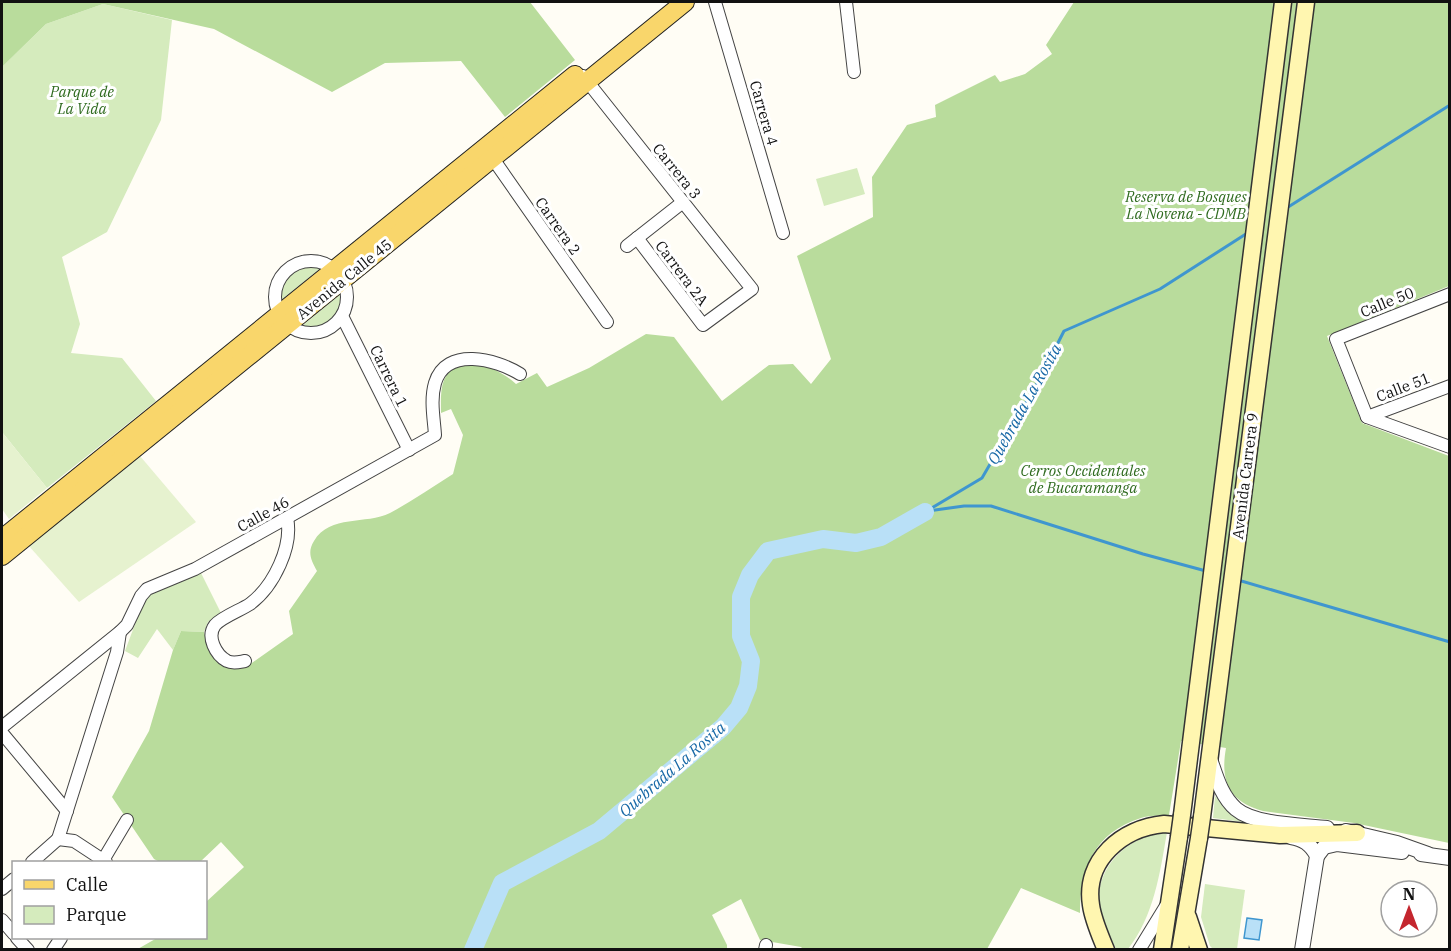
<svg xmlns="http://www.w3.org/2000/svg" width="1451" height="951" viewBox="0 0 1451 951" font-family="'IBM Plex Serif',serif">
  <rect width="100%" height="100%" fill="#fffdf5"/>
  <g fill="#d5ebbd">
    <polygon points="103,4 172,20 161,120 107,232 62,257 80,324 71,353 122,358 156,401 47,488 2,432 2,67 46,24"/>
    <polygon points="857,168 865,194 824,206 816,179"/>
    <path d="M308 264 322 267 280 301C281 281 289 269 308 264Z"/>
    <path d="M343 292C344 314 324 335 302 326Z"/>
    <polygon points="200,571 221,613 208,622 204,632 181,631 173,650 157,629 138,658 125,651 144,600 148,595"/>
    <polygon points="1215,796 1229,809 1290,828 1213,818"/>
    <path d="M1167 832C1160 873 1154 916 1128 949H1116C1110 936 1101 921 1099 906 1095 866 1129 835 1167 832Z"/>
    <polygon points="1205,884 1245,890 1237,949 1213,949 1210,946 1201,917"/>
  </g>
  <g fill="#b9dc9c">
    <polygon points="2,2 530,2 575,60 505,117 461,61 385,63 332,92 214,29 103,4 46,24 2,67"/>
    <path d="M1074 2H1449V286L1327 336 1362 423 1449 456V843L1354 823 1263 811C1229 802 1220 781 1226 748L1181 741 1169 815C1160 816 1149 815 1141 818 1094 833 1080 868 1080 913L1021 888 987 949H803L801 947 760 940 741 899 712 915 727 945V949L136 950 157 938H206V902L244 867 221 842 200 862H160L154 859 112 797 149 731 173 650 181 631 204 632 211 655 218 662 233 668 249 665 293 634 289 611 317 571C311 560 307 552 314 541 330 514 366 525 390 513 411 502 432 487 453 474L463 435 451 409 441 413C441 403 440 390 444 380 458 350 499 368 516 384L537 373 547 387 589 368 646 334 674 337 722 401 769 365 793 364 811 384 831 359 797 256 873 217 872 177 907 125 936 117 935 105 995 75 1000 82 1025 74 1052 54 1046 45Z"/>
  </g>
  <g fill="#e6f2cf">
    <polygon points="2,432 47,488 9,519 2,509"/>
    <polygon points="140,456 196,522 79,602 28,545"/>
  </g>
  <polygon fill="#b9e0f7" stroke="#3f96cf" stroke-width="1.5" points="1247,918 1262,920 1259,940 1244,938"/>
  <g fill="none" stroke-linecap="round" stroke-linejoin="round">
    <g stroke="#3f96cf" stroke-width="3">
      <polyline points="1285,209 1450,105"/>
      <polyline points="928,511 964,506 991,506 1143,554 1206,571"/>
      <polyline points="925,512 982,478 1039,380 1064,331 1160,289 1249,232"/>
      <polyline points="1238,580 1450,642"/>
    </g>
    <polyline stroke="#b9e0f7" stroke-width="18" points="473,950 502,883 599,831 723,727 739,708 748,686 751,661 741,636 741,597 750,575 768,551 823,539 856,543 881,537 925,512"/>
    <defs>
      <g id="minor">
        <polyline points="715,2 783,233"/>
        <polyline points="846,2 854,72"/>
        <polyline points="583,76 752,289 703,325 637,238"/>
        <polyline points="489,153 607,322"/>
        <polyline points="627,246 683,202"/>
        <circle cx="311" cy="297" r="36"/>
        <polyline points="1450,294 1336,339 1367,417 1450,447"/>
        <polyline points="342,316 409,450"/>
        <polyline points="1367,417 1450,386"/>
        <path d="M245 661C239 662 233 664 227 661 216 655 206 637 215 625 222 617 241 610 250 604 274 586 293 546 287 518"/>
        <path d="M2 727 120 632 127 625 141 596 147 589 195 569 435 435C434 419 430 400 435 383 446 346 496 359 520 374"/>
        <polyline points="2,733 67,811"/>
        <polyline points="58,839 117,652 120,632"/>
        <polyline points="58,839 74,841 106,862"/>
        <polyline points="32,862 58,839"/>
        <polyline points="102,862 127,820"/>
        <polyline points="2,889 14,879"/>
        <polyline points="2,920 14,934"/>
        <polyline points="17,938 28,950"/>
        <polyline points="53,950 61,938"/>
        <polyline points="765,950 766,945"/>
        <polyline points="1139,950 1166,906"/>
      </g>
      <g id="tertiary">
        <path d="M1210 759C1216 776 1221 796 1236 809 1255 825 1302 825 1327 828"/>
        <polyline points="1346,831 1397,843 1428,854"/>
        <path d="M1291 837C1303 839 1311 844 1317 856L1302 950"/>
        <polyline points="1421,854 1450,858"/>
        <polyline points="1317,856 1324,847 1337,844 1402,852"/>
      </g>
      <g id="secondary">
        <polyline points="1182,815 1283,2"/>
        <polyline points="1202,817 1306,2"/>
        <polyline points="1188,917 1199,950"/>
        <path d="M1106 950C1100 935 1093 920 1091 905 1084 860 1122 828 1164 824L1280 835 1357 833"/>
        <polyline points="1162,950 1179,837"/>
        <polyline points="1180,950 1199,838"/>
      </g>
      <g id="primary">
        <polyline points="2,539 575,75"/>
        <polyline points="2,556 685,2"/>
      </g>
    </defs>
    <use href="#minor" stroke="#444" stroke-width="14"/>
    <use href="#tertiary" stroke="#444" stroke-width="16"/>
    <use href="#secondary" stroke="#333" stroke-width="19"/>
    <use href="#primary" stroke="#222" stroke-width="20"/>
    <use href="#minor" stroke="#fff" stroke-width="12"/>
    <use href="#tertiary" stroke="#fff" stroke-width="14"/>
    <use href="#secondary" stroke="#fff6b0" stroke-width="16"/>
    <use href="#primary" stroke="#f9d66b" stroke-width="18"/>
    <defs>
      <g id="secondary-bridge">
        <polyline points="1179,837 1182,815"/>
        <polyline points="1199,838 1202,817"/>
      </g>
    </defs>
    <use href="#secondary-bridge" stroke="#333" stroke-width="19" stroke-linecap="butt"/>
    <use href="#secondary-bridge" stroke="#fff6b0" stroke-width="16"/>
  </g>
  <g text-anchor="middle" dominant-baseline="central" stroke-width="6" stroke-linejoin="round" paint-order="stroke">
    <g font-size="15" font-style="italic" fill="#2f6b1f" stroke="#fff">
      <text x="82" y="91">Parque de<tspan x="82" dy="17">La Vida</tspan></text>
      <text x="1186" y="196">Reserva de Bosques<tspan x="1186" dy="17">La Novena - CDMB</tspan></text>
      <text x="1083" y="470">Cerros Occidentales<tspan x="1083" dy="17">de Bucaramanga</tspan></text>
    </g>
    <g font-size="15" fill="#111" stroke="#fff">
      <text transform="translate(764 113) rotate(74)">Carrera 4</text>
      <text transform="translate(677 171) rotate(51)">Carrera 3</text>
      <text transform="translate(558 226) rotate(55)">Carrera 2</text>
      <text transform="translate(682 273) rotate(53)">Carrera 2A</text>
      <text transform="translate(344 279) rotate(-39)">Avenida Calle 45</text>
      <text transform="translate(1387 302) rotate(-22)">Calle 50</text>
      <text transform="translate(389 376) rotate(64)">Carrera 1</text>
      <text transform="translate(1403 387) rotate(-21)">Calle 51</text>
      <text transform="translate(1245 476) rotate(-83)">Avenida Carrera 9</text>
      <text transform="translate(263 514) rotate(-29)">Calle 46</text>
    </g>
    <g font-size="16" font-style="italic" fill="#1768a6" stroke="#fff">
      <text transform="translate(1024 404) rotate(-61)">Quebrada La Rosita</text>
      <text transform="translate(672 769) rotate(-41)">Quebrada La Rosita</text>
    </g>
  </g>
  <rect width="1451" height="951" fill="none" stroke="#111111" stroke-width="6"/>
  <rect x="12" y="861" width="195" height="78" fill="#ffffff" stroke="#a0a0a0" stroke-width="1.5"/>
  <rect x="24" y="880" width="30" height="9" fill="#f9d66b" stroke="#a0a0a0" stroke-width="1.5"/>
  <text x="66" y="891" font-size="18" fill="#111111">Calle</text>
  <rect x="24" y="906" width="30" height="18" fill="#d5ebbd" stroke="#a0a0a0" stroke-width="1.5"/>
  <text x="66" y="921" font-size="18" fill="#111111">Parque</text>
  <g transform="translate(1409 909)"><circle r="28" fill="#ffffff" stroke="#a0a0a0" stroke-width="1.5"/>
  <path d="M0-4.5L10 22L0 15L-10 22Z" fill="#c4262e"/>
  <text y="-9" font-size="16" font-weight="bold" text-anchor="middle" fill="#111111">N</text>
  </g>
</svg>
